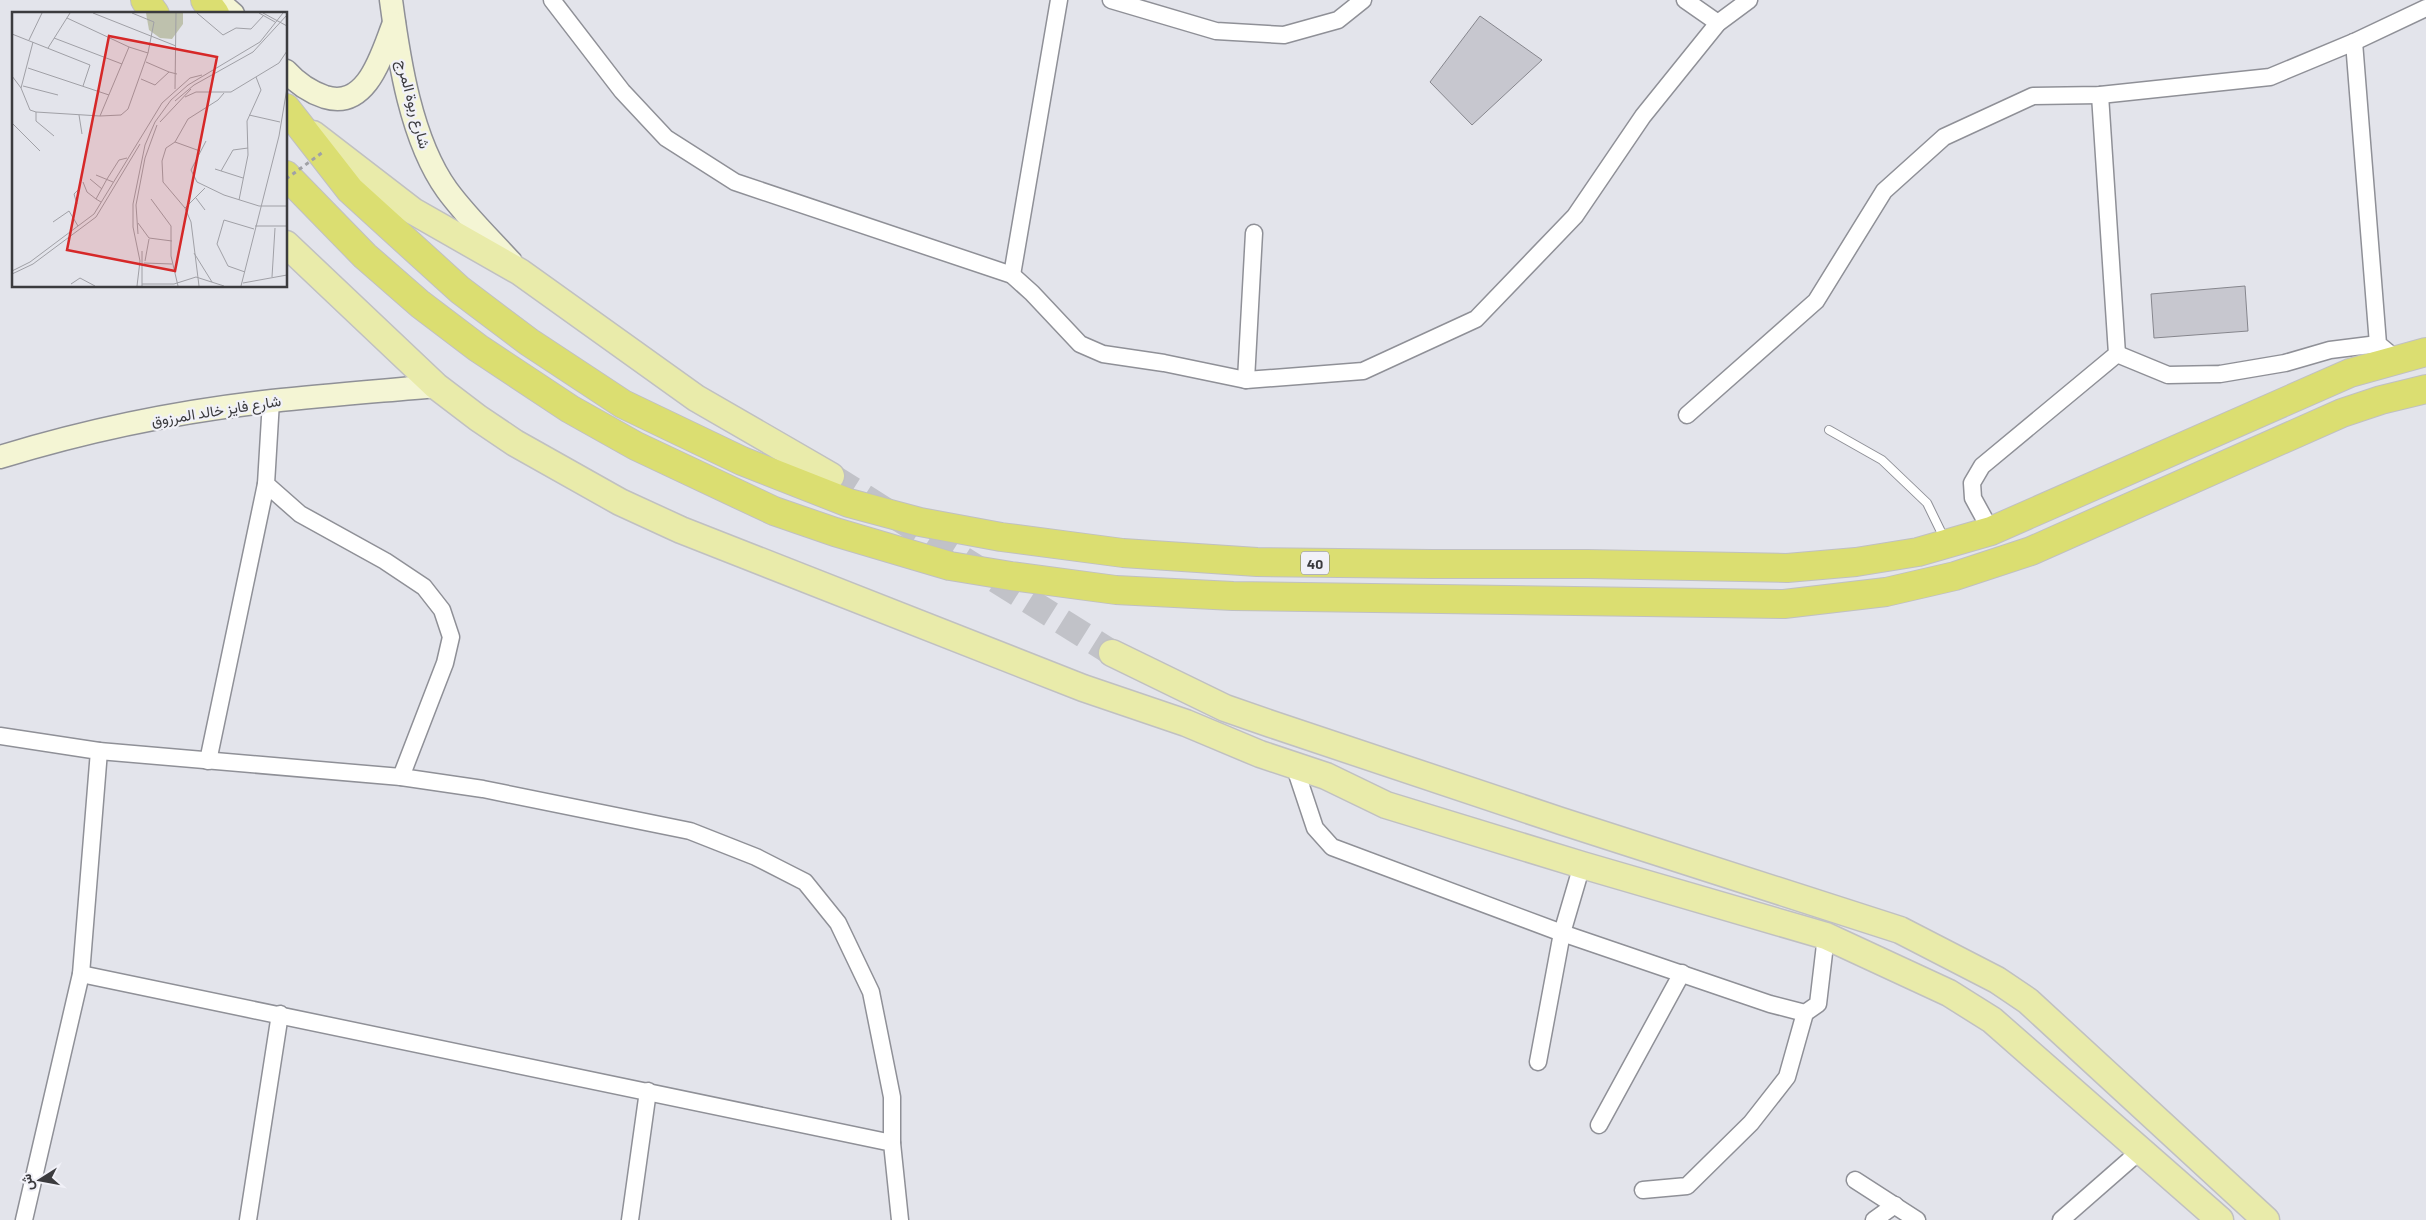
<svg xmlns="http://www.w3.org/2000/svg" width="2426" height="1220" viewBox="0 0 2426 1220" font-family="Barlow,Vazirmatn,sans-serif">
  <rect width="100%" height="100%" fill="#e3e4eb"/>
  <g fill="#c7c7cf" stroke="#86868d">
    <polygon points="1480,16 1542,60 1472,125 1430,82"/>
    <polygon points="2245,286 2248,331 2154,338 2151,294"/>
  </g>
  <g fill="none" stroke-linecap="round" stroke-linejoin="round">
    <polyline stroke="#c1c2c8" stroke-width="26" stroke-dasharray="26 13" stroke-linecap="butt" points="831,476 1112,653"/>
    <defs>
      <polyline id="lane" points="1829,430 1882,460 1927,503 1945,540"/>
      <g id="street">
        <polyline points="552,0 622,91 666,138 735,182 1012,275 1032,293 1080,344 1103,354 1164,363 1246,380 1363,371 1476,319 1575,216 1643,116 1718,23 1749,0"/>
        <polyline points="1111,0 1216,31 1284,35 1338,20 1363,0"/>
        <polyline points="1685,0 1718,23"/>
        <polyline points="2354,42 2378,344 2396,359"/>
        <polyline points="1012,275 1059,0"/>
        <polyline points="2117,354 2168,375 2220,374 2285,363 2330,350 2378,344"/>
        <polyline points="1246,380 1254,233"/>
        <polyline points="271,401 266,484 300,514 385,561 424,587 442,610 451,637 445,663 401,777"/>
        <polyline points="1687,415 1816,301 1884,191 1944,137 2033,96 2100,95 2270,77 2354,42 2426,8"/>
        <polyline points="1991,531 1973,498 1972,483 1982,466 2117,354 2100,95"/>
        <polyline points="0,736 99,751 81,974 24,1220"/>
        <polyline points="99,751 401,777 483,789 690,831 756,857 805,882 838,923 871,992 892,1097 892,1143"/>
        <polyline points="208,761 266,484"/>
        <polyline points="1294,765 1315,828 1332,847 1562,933 1770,1004 1805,1013 1818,1004 1826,936"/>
        <polyline points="81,974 892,1143 900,1220"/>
        <polyline points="1538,1062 1562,933 1582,865"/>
        <polyline points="1599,1125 1682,973"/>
        <polyline points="1855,1180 1917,1220"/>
        <polyline points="1643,1190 1687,1186 1751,1123 1787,1077 1805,1013"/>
        <polyline points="248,1220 280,1014"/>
        <polyline points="630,1220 648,1091"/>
        <polyline points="1874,1220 1895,1205"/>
        <polyline points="2061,1220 2141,1150"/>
      </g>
      <g id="secondary">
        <polyline points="217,0 233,14"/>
        <path d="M391 0C399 60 411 140 447 190 466 216 490 239 511 262"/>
        <path d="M286 71C296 82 310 92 325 97 368 110 382 53 394 23"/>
        <path d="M0 457C88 430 180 411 272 401 327 395 381 391 436 386"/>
      </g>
      <g id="primary">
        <polyline points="313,134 413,211 520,272 696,398 831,476"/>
        <polyline points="286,244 436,386 478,418 515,443 620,502 681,530 1083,688 1186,723 1260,754 1326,776 1386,805 1582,865 1826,936 1949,993 1992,1020 2220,1220"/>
        <polyline points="1112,653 1225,708 1271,724 1561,821 1900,930 1997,980 2028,1001 2266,1220"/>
      </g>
      <g id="highway">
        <polyline points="145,0 155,14"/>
        <polyline points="205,0 215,14"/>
        <polyline points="286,108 350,190 460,290 529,342 623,404 742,461 849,503 920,522 1001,537 1123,553 1257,562 1432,564 1588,564 1787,568 1856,562 1918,552 1991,531 2350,373 2426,352"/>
        <polyline points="286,175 365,256 420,304 478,348 570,409 636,446 774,511 835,532 950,566 1011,576 1116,590 1233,596 1784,604 1886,592 1955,576 2031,551 2342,413 2381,400 2426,389"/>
      </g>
    </defs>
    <use href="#lane" stroke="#8f9097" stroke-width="10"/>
    <use href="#street" stroke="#8f9097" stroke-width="19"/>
    <use href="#secondary" stroke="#8f9097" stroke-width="25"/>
    <use href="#primary" stroke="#c0c0c1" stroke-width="29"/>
    <use href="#highway" stroke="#c0c0c1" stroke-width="30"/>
    <use href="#lane" stroke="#fff" stroke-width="8"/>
    <use href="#street" stroke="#fff" stroke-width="16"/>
    <use href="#secondary" stroke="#f4f5d4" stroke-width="22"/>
    <use href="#primary" stroke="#e9ebaa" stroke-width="26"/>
    <use href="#highway" stroke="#dbde71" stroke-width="28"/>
    <polyline stroke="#a0a1a6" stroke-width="3" stroke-dasharray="4 4" stroke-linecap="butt" points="286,179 323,152"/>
  </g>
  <g text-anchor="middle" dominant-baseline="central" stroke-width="4.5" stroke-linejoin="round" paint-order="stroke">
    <rect fill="#f1f1f8" stroke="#727276" stroke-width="1" x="1301" y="551.5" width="28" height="23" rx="4"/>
    <g font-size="14" font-weight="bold" fill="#3b3b3e">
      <text x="1315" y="563">40</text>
    </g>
    <g font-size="15" fill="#3b3b3e" stroke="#f1f1f8">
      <text transform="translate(414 104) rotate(75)">شارع ربوة المرج</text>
      <text transform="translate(216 410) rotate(-9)">شارع فايز خالد المرزوق</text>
    </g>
  </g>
  <g transform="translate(12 12)">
    <rect width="275" height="275" fill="#e3e4eb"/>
    <path d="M134 1H171V12L160 27 148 26 137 18Z" fill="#bec1ad"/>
    <path fill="none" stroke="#a0a0a6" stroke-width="1" d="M81 1 164 34M185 1 211 23 224 16 239 17 252 3M247 1 263 10M251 1 275 14M55 6 117 35 136 41 142 10 120 1M0 22 78 53 71 74M42 26 110 52M17 28 30 1M36 36 58 1M134 50 157 60M16 56 97 83M0 64 9 76 18 98 24 100M129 67 143 73 157 60 165 62M11 74 46 83M9 76 21 30M163 77 164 1M173 85 184 80H219L267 51 275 39M163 89 182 73 241 40 275 3M67 103 70 122M237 103 268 110M88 104 109 103 116 97 136 41M148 110 179 77M0 111 28 139M42 124 24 109V100L88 104 117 35M194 129 179 158 185 170 212 183 247 194H275M163 130 188 139M203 157 231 166M209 159 221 138 236 136M84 163 101 170M78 167 90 177M71 170 75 180 84 187M184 186 193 198M139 187 159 214V244L166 274M227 188 236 143 235 109 249 78 244 65M89 190 84 187 95 167 107 148 115 146M65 192 62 182 66 178M173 196 193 176M41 210 57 199 66 214M126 211 137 226 160 229M243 214H275M126 222 124 193 133 146 145 113M130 239V274M182 241 200 270M133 249 137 227M132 251 160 252M0 259 18 250 82 202 150 91 178 66 190 63M233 260 216 254 205 232 212 208 242 217M0 262 21 252 84 205 128 132M260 265 263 216M231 271 275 263M59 272 68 266 83 274M130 272H162L184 265 212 274M125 274 128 249 121 215V192L133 133 143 110 159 88 176 73 248 30 271 1M187 274 179 210 173 196 151 170 150 149 154 136 163 130 176 107 206 88 212 81M229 274 267 124 275 76"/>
    <path fill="#d62828" fill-opacity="0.15" stroke="#d62828" stroke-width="2.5" d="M97 24 205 45 163 259 55 238Z"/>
    <rect width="275" height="275" fill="none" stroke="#3b3b3e" stroke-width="2.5"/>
  </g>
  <g transform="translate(40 1180) rotate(259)" stroke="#f1f1f8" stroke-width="4" paint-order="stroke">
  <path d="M0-4L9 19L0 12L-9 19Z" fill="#3b3b3e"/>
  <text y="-8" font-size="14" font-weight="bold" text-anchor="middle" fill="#3b3b3e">ش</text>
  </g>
</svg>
